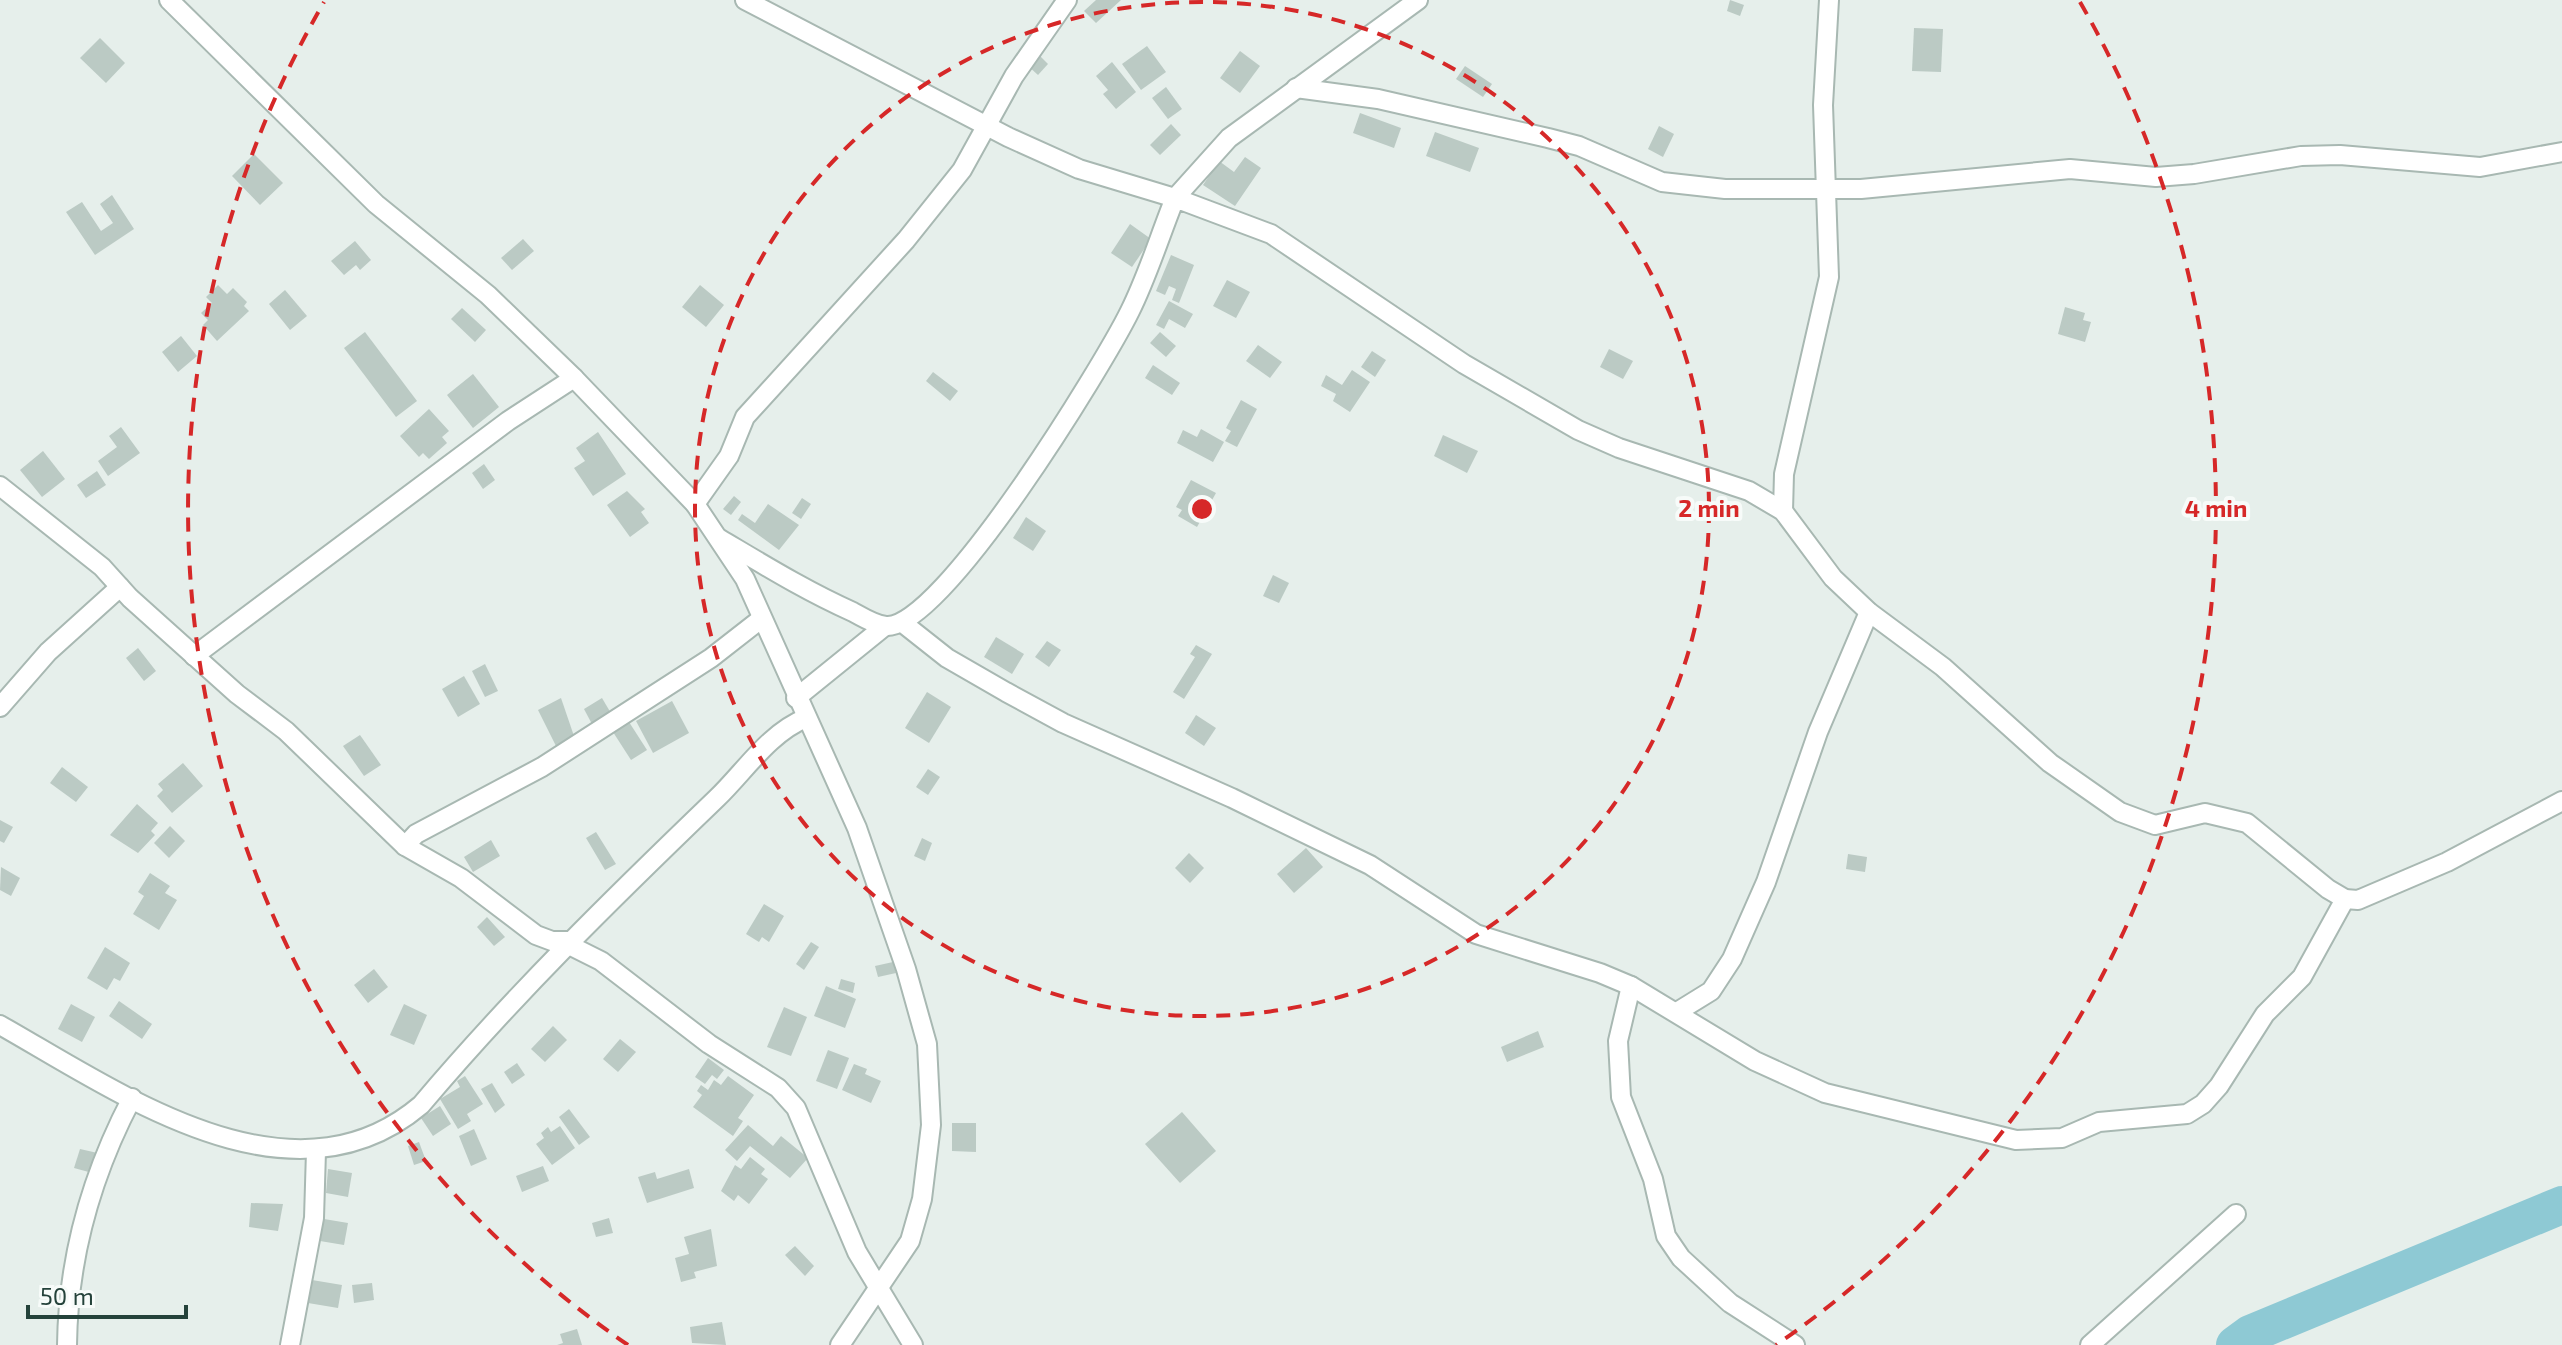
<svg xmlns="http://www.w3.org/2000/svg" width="2562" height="1345" viewBox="0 0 2562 1345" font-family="'Exo 2',sans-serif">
  <rect width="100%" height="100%" fill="#e6efeb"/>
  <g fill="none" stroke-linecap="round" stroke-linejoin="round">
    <polyline stroke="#8ec9d4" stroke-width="38" points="2235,1345 2250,1334 2562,1205"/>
  </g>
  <g fill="#bbcac4">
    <polygon points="1096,0 1121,0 1096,23 1084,11"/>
    <polygon points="1730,0 1744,5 1740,16 1727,11"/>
    <polygon points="1914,28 1943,29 1941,72 1912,71"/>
    <polygon points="100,38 125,63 106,83 80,58"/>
    <polygon points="1147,46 1166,72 1141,90 1122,64"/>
    <polygon points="1240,51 1260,66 1240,93 1220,78"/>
    <polygon points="1038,54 1048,64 1038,75 1027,65"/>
    <polygon points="1112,62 1136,92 1116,109 1103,94 1108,90 1096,76"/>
    <polygon points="1465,66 1492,84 1483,97 1456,79"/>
    <polygon points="1166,87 1182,109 1168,119 1152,98"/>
    <polygon points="1360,113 1401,128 1394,148 1353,133"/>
    <polygon points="1171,124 1181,135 1160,155 1150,145"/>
    <polygon points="1659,126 1674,134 1663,157 1648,149"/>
    <polygon points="1435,132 1479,148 1470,172 1426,156"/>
    <polygon points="254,154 283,183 260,205 232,176"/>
    <polygon points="1245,157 1261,168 1235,206 1203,185 1219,161 1234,172"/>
    <polygon points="112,195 134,229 95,255 66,212 82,202 101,231 113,223 100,204"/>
    <polygon points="1130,224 1151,239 1132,267 1111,253"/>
    <polygon points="523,239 534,251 512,270 501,258"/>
    <polygon points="355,241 371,260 360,270 356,265 344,275 331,261"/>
    <polygon points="1171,255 1194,265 1179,303 1172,300 1176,289 1169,286 1165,295 1156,291"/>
    <polygon points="1227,280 1250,292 1236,318 1213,306"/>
    <polygon points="218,285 227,294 233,288 247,302 244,306 249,311 217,341 203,325 208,320 201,313 212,303 206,297"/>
    <polygon points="700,285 724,305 706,327 682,307"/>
    <polygon points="285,290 307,316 290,330 269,304"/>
    <polygon points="1169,301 1193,314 1185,328 1169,319 1164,329 1156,325"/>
    <polygon points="2065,307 2085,313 2083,320 2091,322 2085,342 2058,334"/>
    <polygon points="462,308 486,330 475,342 451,319"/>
    <polygon points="365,332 417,401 396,417 344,348"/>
    <polygon points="1160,332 1176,346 1166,357 1150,343"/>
    <polygon points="181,336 197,356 178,372 162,352"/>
    <polygon points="1258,345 1282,362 1270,378 1246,361"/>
    <polygon points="1609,349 1633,361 1623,379 1600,367"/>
    <polygon points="1372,351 1386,360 1375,377 1361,367"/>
    <polygon points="1153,365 1180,383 1172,395 1145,378"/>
    <polygon points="1352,370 1370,382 1350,412 1333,401 1336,394 1321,386 1326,375 1342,385"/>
    <polygon points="933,372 958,391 950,401 926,381"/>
    <polygon points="473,374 499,407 473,428 447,395"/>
    <polygon points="1241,400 1257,409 1237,447 1225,441 1231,431 1226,428"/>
    <polygon points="429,409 449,431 442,437 447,443 429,459 423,453 419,457 400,436"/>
    <polygon points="121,427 140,453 108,476 98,461 117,447 109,436"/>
    <polygon points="1201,429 1224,442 1213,462 1177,443 1183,430 1197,437"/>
    <polygon points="598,432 626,474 593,496 574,468 585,461 576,448"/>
    <polygon points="1443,435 1478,451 1467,473 1434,456"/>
    <polygon points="43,451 65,479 42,497 20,470"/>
    <polygon points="484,464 495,480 483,489 472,473"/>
    <polygon points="97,471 106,485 86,498 77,485"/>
    <polygon points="1191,480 1216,493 1197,527 1178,516 1182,510 1176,507"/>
    <polygon points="627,491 645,509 641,512 649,523 630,537 607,505"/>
    <polygon points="734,496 741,502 731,515 723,509"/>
    <polygon points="802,498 811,504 801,519 792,513"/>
    <polygon points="768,504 799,525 779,550 738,520 742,514 755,523"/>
    <polygon points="1026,517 1046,531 1033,551 1013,538"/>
    <polygon points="1273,575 1289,583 1279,603 1263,596"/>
    <polygon points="996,637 1024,654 1012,674 984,657"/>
    <polygon points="1047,641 1061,650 1049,667 1035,657"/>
    <polygon points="1196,645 1212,654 1184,699 1173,692 1195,657 1190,654"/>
    <polygon points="138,648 156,671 144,681 126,658"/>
    <polygon points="485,664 498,691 485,697 472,671"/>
    <polygon points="464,676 480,704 458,717 442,689"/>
    <polygon points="927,692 951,707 929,743 905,728"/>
    <polygon points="561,698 575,739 557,748 538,710"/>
    <polygon points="602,698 612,715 593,726 584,709"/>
    <polygon points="672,701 689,733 653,753 636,721"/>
    <polygon points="1196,715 1216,728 1204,746 1185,733"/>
    <polygon points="629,722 647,750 631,760 613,732"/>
    <polygon points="360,735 381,765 364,776 343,746"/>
    <polygon points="183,763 203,786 172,813 157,796 163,790 158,784"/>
    <polygon points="62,767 88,787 76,802 50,783"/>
    <polygon points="928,769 940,777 928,795 916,787"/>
    <polygon points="137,804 158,823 151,831 155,835 138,853 110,835"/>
    <polygon points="0,820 13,827 4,843 0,841"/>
    <polygon points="170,826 185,841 169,858 154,843"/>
    <polygon points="596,832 616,864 605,870 586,838"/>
    <polygon points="922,838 932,843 925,861 914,856"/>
    <polygon points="491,840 500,856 473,872 464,857"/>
    <polygon points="1306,848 1323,867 1294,893 1277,874"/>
    <polygon points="1189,853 1204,868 1190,883 1175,868"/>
    <polygon points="1848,854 1867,857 1865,872 1846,869"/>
    <polygon points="1,867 20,878 11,896 0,890"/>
    <polygon points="150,873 170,886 165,893 177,900 159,930 133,914 144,896 138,892"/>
    <polygon points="764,904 784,916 769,942 762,937 759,942 746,934"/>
    <polygon points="487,917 505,937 494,946 477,927"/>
    <polygon points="811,942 819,947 804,970 796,964"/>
    <polygon points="105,947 130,963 120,981 114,978 107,990 87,978"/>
    <polygon points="893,962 896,973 878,977 875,966"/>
    <polygon points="374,969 388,987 368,1003 354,985"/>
    <polygon points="841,979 855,983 853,993 838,989"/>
    <polygon points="826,986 856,999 845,1028 814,1016"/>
    <polygon points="119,1001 152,1024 142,1039 109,1016"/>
    <polygon points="71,1004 95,1017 82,1042 58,1029"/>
    <polygon points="404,1004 427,1015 414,1045 390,1035"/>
    <polygon points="784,1007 807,1017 791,1056 767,1047"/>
    <polygon points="553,1026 567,1040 545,1062 531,1049"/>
    <polygon points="1538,1031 1544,1047 1507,1062 1501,1047"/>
    <polygon points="620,1039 636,1052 618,1072 603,1059"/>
    <polygon points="828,1050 849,1058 837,1089 816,1081"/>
    <polygon points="708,1058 724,1070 717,1079 712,1075 705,1084 695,1077"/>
    <polygon points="517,1063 525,1075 512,1084 504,1072"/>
    <polygon points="854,1064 867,1069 865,1074 881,1081 871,1103 842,1090"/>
    <polygon points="465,1076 483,1104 467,1114 471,1121 458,1129 440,1099 460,1087 457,1081"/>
    <polygon points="728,1076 754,1095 738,1118 743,1121 733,1136 693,1107 702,1095 697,1091 701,1085 708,1090 714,1080 721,1085"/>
    <polygon points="492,1083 505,1105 495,1113 481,1089"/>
    <polygon points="440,1106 451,1124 433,1136 421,1118"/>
    <polygon points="569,1109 590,1137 579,1145 559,1117"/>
    <polygon points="1182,1112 1216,1151 1180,1183 1145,1144"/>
    <polygon points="952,1123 976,1123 976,1152 952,1151"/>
    <polygon points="748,1125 773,1146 781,1136 808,1158 790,1178 750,1146 737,1161 725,1150"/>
    <polygon points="560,1126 575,1148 552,1165 536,1144 544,1138 541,1133 548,1127 551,1132"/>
    <polygon points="474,1129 487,1159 471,1166 459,1136"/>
    <polygon points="419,1142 426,1161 414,1165 408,1146"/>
    <polygon points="80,1149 102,1154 96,1174 74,1168"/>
    <polygon points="750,1157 765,1169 761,1174 768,1179 749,1204 738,1195 734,1201 721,1191 735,1165 741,1169"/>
    <polygon points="543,1166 549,1181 522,1192 516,1176"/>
    <polygon points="328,1169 352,1173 348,1197 326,1193"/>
    <polygon points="689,1169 694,1188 647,1203 638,1177 655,1172 657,1179"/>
    <polygon points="251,1203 283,1204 278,1231 249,1227"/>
    <polygon points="609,1218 613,1233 596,1237 592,1223"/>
    <polygon points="324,1219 348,1223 344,1245 320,1241"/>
    <polygon points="711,1229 717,1266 694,1272 696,1278 681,1282 675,1258 689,1254 684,1237"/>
    <polygon points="795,1246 814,1266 805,1276 785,1255"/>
    <polygon points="312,1280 342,1285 338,1308 308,1303"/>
    <polygon points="372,1283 374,1300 354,1303 352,1285"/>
    <polygon points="722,1322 726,1345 692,1343 690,1327"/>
    <polygon points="577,1329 582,1345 557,1345 563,1343 560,1334"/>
  </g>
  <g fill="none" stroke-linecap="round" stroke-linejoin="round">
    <defs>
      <g id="minor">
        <polyline points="169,0 376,204 488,295 574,378 695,504 745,579 857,828 906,969 927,1044 931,1125 922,1199 910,1241 840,1345"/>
        <polyline points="745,0 1008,137 1079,169 1175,198 1229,138 1418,0"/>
        <polyline points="1296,88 1378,99 1548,138 1579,146 1662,182 1725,189 1861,189 2070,169 2156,177 2194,174 2301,156 2340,155 2480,167 2562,152"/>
        <polyline points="0,486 102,567 130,598 237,694 286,731 405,846 461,878 536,935 552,941 569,941"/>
        <polyline points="695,504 729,456 745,417 906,240 962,170 1014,76 1067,0"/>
        <polyline points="1783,511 1784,474 1829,277 1823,105 1829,0"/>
        <path d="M720 539C764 565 806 591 853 612 862 617 875 625 886 626 941 631 1104 364 1130 311 1148 275 1160 235 1175 198L1271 234 1464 364 1578 430 1619 448 1749 491 1783 511 1833 578 1869 612 1943 667 2050 763 2120 812 2155 825 2205 813 2247 823 2328 889 2345 899 2358 900 2447 862 2562 801"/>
        <polyline points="904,624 947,658 1006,692 1063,723 1232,798 1370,865 1476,934 1600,973 1631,986 1755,1061 1825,1093 2016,1140 2062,1138 2099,1122 2187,1114 2203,1104 2219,1086 2265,1014 2302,977 2345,899"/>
        <polyline points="194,656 508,421 574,378"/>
        <polyline points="796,698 885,626"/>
        <polyline points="0,707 48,652 120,587"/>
        <polyline points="405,846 416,834 542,767 711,658 761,619"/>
        <polyline points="567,944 601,961 709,1044 778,1088 796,1108 857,1252 913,1345"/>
        <polyline points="1631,986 1618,1041 1621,1097 1653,1179 1666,1236 1681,1258 1730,1303 1795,1345"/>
        <polyline points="1677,1012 1711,991 1732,959 1766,882 1818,732 1869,612"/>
        <path d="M0 1025C120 1093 291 1215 421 1105 514 995 613 898 717 798 745 771 769 733 806 718"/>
        <path d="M67 1345C68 1257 91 1176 132 1098"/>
        <polyline points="290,1345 314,1218 316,1151"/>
        <polyline points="2090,1345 2236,1214"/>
      </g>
    </defs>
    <use href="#minor" stroke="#a8b8b2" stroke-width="22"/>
    <use href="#minor" stroke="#fff" stroke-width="18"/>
  </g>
  <g fill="none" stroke="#d62828" stroke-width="4" stroke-dasharray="14 10">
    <circle cx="1202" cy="509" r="507"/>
    <path d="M628 1345A1014 1014 0 0 1 324 2M2080 2A1014 1014 0 0 1 1776 1345"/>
  </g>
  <circle cx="1202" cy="509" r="12" fill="#d62828" stroke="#f7fbf9" stroke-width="4"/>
  <g font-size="24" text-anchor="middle" font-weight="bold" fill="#d62828" stroke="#f7fbf9" stroke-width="8" stroke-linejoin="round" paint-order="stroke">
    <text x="1709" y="517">2 min</text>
    <text x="2216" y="517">4 min</text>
  </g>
  <path d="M28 1305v12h158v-12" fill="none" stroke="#24423a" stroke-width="4"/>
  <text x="40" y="1305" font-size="24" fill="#24423a" stroke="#f7fbf9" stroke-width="6" paint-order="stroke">50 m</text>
</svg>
